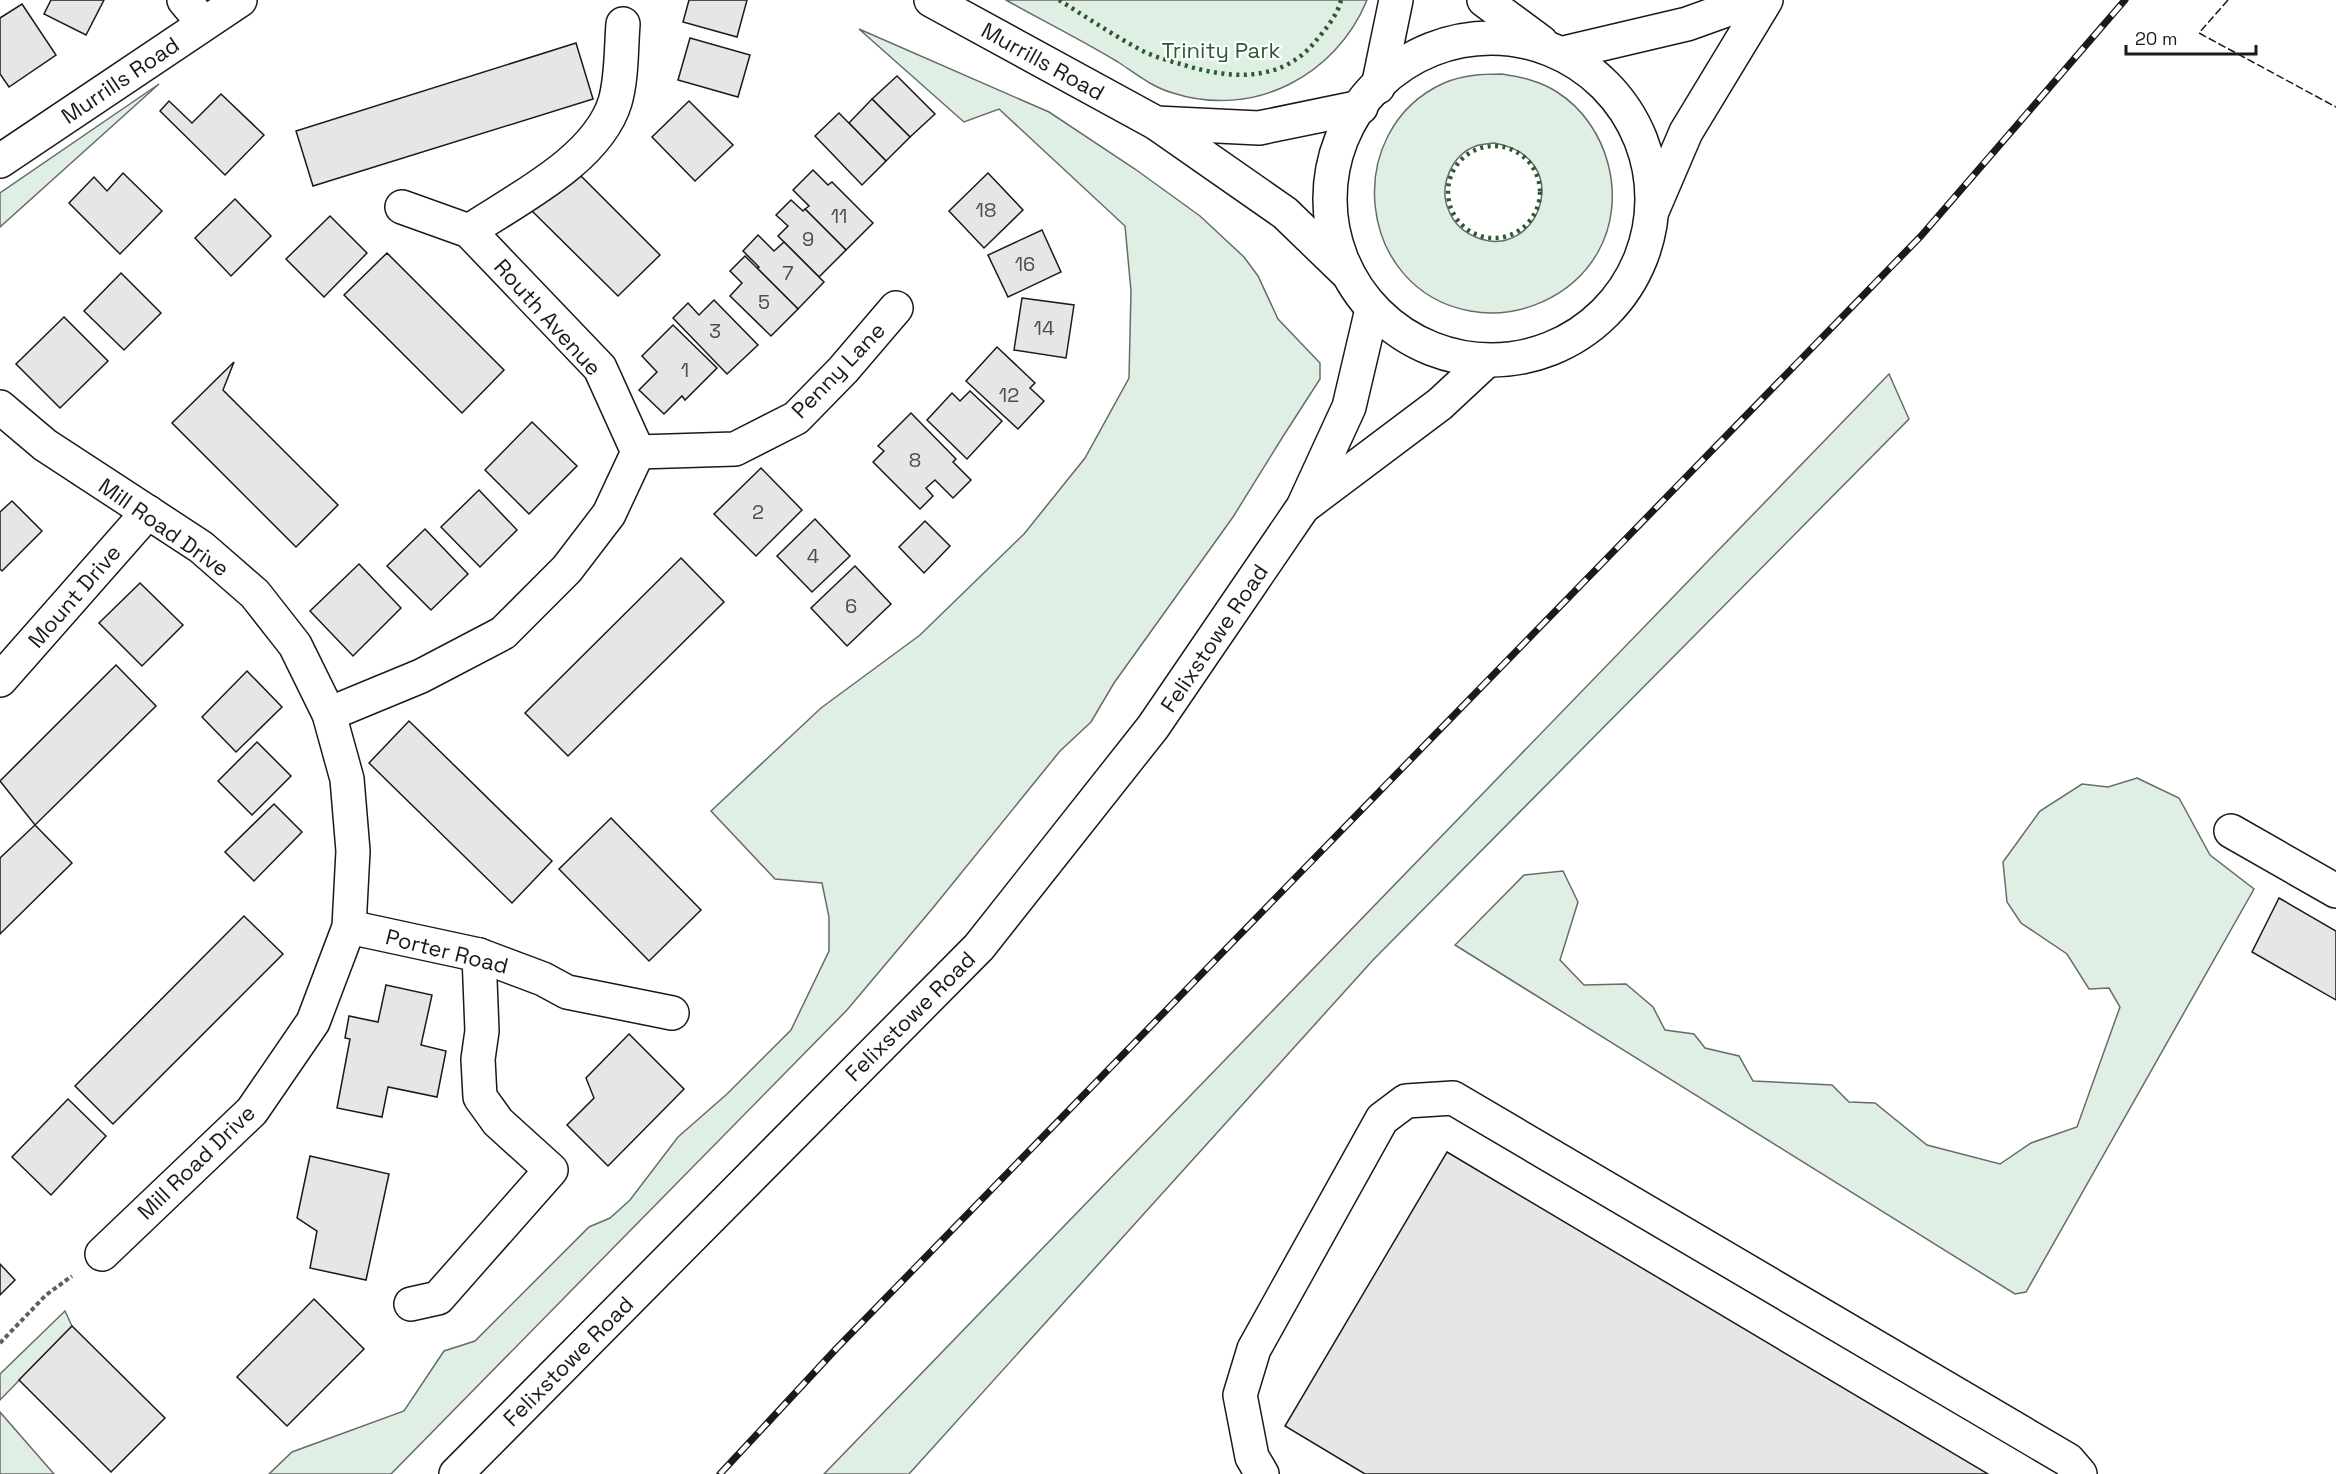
<svg xmlns="http://www.w3.org/2000/svg" width="2336" height="1474" viewBox="0 0 2336 1474" font-family="'Space Grotesk',sans-serif">
  <rect width="100%" height="100%" fill="#fff"/>
  <g fill="#e0efe3" stroke="#6a6a6a" stroke-width="1.5" fill-rule="evenodd">
    <path d="M1006 0H1367C1336 76 1253 119 1173 93 1152 87 1136 74 1118 62 1082 40 1043 21 1006 0Z"/>
    <polygon points="859,29 1049,112 1135,169 1200,216 1244,257 1258,276 1278,319 1320,363 1320,379 1282,438 1233,517 1114,683 1091,722 1060,751 932,909 847,1010 391,1474 269,1474 292,1452 404,1411 444,1351 475,1341 589,1227 610,1218 630,1200 678,1137 727,1094 791,1030 829,951 829,917 822,883 775,879 711,811 821,708 920,635 1024,534 1085,458 1129,378 1131,291 1125,226 999,109 964,122"/>
    <path d="M1502 74C1521 77 1540 81 1557 92 1609 125 1628 199 1598 252 1573 296 1520 320 1470 311 1356 290 1340 130 1444 83 1463 75 1482 74 1502 74ZM1494 143C1577 157 1539 261 1478 238 1465 233 1454 224 1449 211 1438 187 1451 155 1476 146 1481 144 1488 144 1494 143Z"/>
    <polygon points="159,84 0,227 0,193"/>
    <polygon points="1889,374 1909,419 1373,960 909,1474 824,1474"/>
    <polygon points="2137,778 2179,798 2210,855 2254,889 2026,1292 2015,1294 1455,945 1524,875 1563,871 1578,902 1560,960 1584,985 1626,984 1653,1007 1665,1030 1694,1034 1705,1048 1739,1056 1753,1081 1832,1085 1849,1102 1875,1103 1927,1145 2000,1164 2031,1143 2077,1127 2120,1007 2109,988 2089,989 2067,954 2021,923 2007,902 2003,862 2040,811 2082,784 2108,787"/>
    <polygon points="65,1311 72,1326 0,1400 0,1374"/>
    <polygon points="0,1412 54,1474 0,1474"/>
  </g>
  <g fill="#e6e6e6" stroke="#1a1a1a" stroke-width="1.5">
    <polygon points="51,0 104,0 86,35 44,14"/>
    <polygon points="689,0 747,0 737,37 683,22"/>
    <polygon points="22,4 56,55 9,87 0,74 0,18"/>
    <polygon points="690,38 750,55 738,97 678,80"/>
    <polygon points="576,43 593,99 313,186 296,131"/>
    <polygon points="897,76 935,114 910,137 872,99"/>
    <polygon points="221,94 264,135 225,175 160,111 169,101 192,123"/>
    <polygon points="872,99 910,137 886,161 849,123"/>
    <polygon points="689,101 733,145 695,181 652,137"/>
    <polygon points="839,113 886,161 862,185 815,136"/>
    <polygon points="572,167 660,255 618,296 531,210"/>
    <polygon points="813,170 828,185 832,182 873,223 846,250 805,209 809,206 793,190"/>
    <polygon points="123,173 162,211 120,254 69,203 94,177 107,191"/>
    <polygon points="988,173 1023,210 984,248 949,211"/>
    <polygon points="235,199 271,236 231,276 195,238"/>
    <polygon points="791,200 803,211 805,209 846,250 819,277 778,236 788,226 776,215"/>
    <polygon points="330,216 367,253 324,297 286,259"/>
    <polygon points="1042,230 1061,272 1008,297 988,255"/>
    <polygon points="758,235 774,251 784,242 824,282 798,309 757,268 759,267 743,251"/>
    <polygon points="387,253 504,370 462,413 344,295"/>
    <polygon points="745,256 798,309 771,336 730,296 742,283 730,271"/>
    <polygon points="121,273 161,313 124,350 84,311"/>
    <polygon points="1022,298 1074,305 1066,358 1014,350"/>
    <polygon points="714,300 758,345 727,374 673,318 688,303 699,315"/>
    <polygon points="64,317 108,361 60,408 16,364"/>
    <polygon points="673,325 717,368 685,400 682,396 664,414 639,390 657,372 642,356"/>
    <polygon points="997,347 1035,383 1030,388 1044,401 1018,429 966,381"/>
    <polygon points="234,362 223,390 338,505 296,547 172,423"/>
    <polygon points="970,391 1002,421 967,459 927,420 952,393 960,401"/>
    <polygon points="911,413 956,459 953,462 971,480 953,498 935,480 926,488 933,496 920,509 873,462 884,451 878,446"/>
    <polygon points="532,422 577,466 529,514 485,470"/>
    <polygon points="761,468 802,510 756,556 714,514"/>
    <polygon points="479,490 517,530 480,567 441,527"/>
    <polygon points="12,501 42,531 2,571 0,569 0,512"/>
    <polygon points="815,519 850,556 812,592 777,556"/>
    <polygon points="925,521 950,546 924,573 899,547"/>
    <polygon points="425,529 468,574 431,610 387,566"/>
    <polygon points="681,558 724,602 568,756 525,713"/>
    <polygon points="359,564 401,608 353,656 310,611"/>
    <polygon points="855,566 891,604 847,646 811,608"/>
    <polygon points="140,583 183,625 142,666 99,623"/>
    <polygon points="116,665 156,706 35,825 0,781"/>
    <polygon points="247,671 282,707 236,752 202,717"/>
    <polygon points="409,721 552,861 512,903 369,763"/>
    <polygon points="257,742 291,776 252,815 218,781"/>
    <polygon points="274,804 302,832 254,881 225,852"/>
    <polygon points="611,818 701,910 649,961 559,869"/>
    <polygon points="35,825 72,863 0,934 0,858"/>
    <polygon points="2279,898 2336,931 2336,1000 2252,952"/>
    <polygon points="244,916 283,954 113,1124 75,1086"/>
    <polygon points="386,985 432,995 421,1045 446,1051 437,1097 388,1087 382,1117 337,1108 350,1039 345,1038 349,1016 378,1022"/>
    <polygon points="629,1034 684,1089 608,1166 567,1125 594,1098 586,1078"/>
    <polygon points="68,1099 106,1136 51,1195 12,1157"/>
    <polygon points="1447,1152 1988,1474 1365,1474 1285,1426"/>
    <polygon points="310,1156 389,1174 366,1280 310,1268 317,1231 297,1218"/>
    <polygon points="0,1264 15,1280 0,1295"/>
    <polygon points="314,1299 364,1349 287,1426 237,1377"/>
    <polygon points="72,1326 165,1418 111,1472 19,1380"/>
  </g>
  <g fill="none" stroke-linecap="round" stroke-linejoin="round">
    <defs>
      <g id="minor">
        <polyline points="184,0 203,23"/>
        <polyline points="931,0 1156,123 1285,213 1346,272"/>
        <polyline points="1484,0 1541,42"/>
        <polyline points="1378,87 1396,0"/>
        <polyline points="1156,123 1259,128 1361,107"/>
        <polyline points="0,161 240,0"/>
        <path d="M469 231C517 199 597 160 615 102 622 78 621 49 623 24"/>
        <polyline points="0,407 45,445 201,547 255,594 295,645 329,714 347,779 353,851 349,927 313,1022 252,1111 102,1254"/>
        <polyline points="638,452 735,449 796,418 843,370 896,308"/>
        <polyline points="0,680 148,512"/>
        <polyline points="329,714 421,676 503,633 567,569 609,514 638,452 600,368 469,231 402,207"/>
        <polyline points="2231,831 2336,891"/>
        <polyline points="349,927 479,955 543,979 567,992 672,1013"/>
        <polyline points="411,1304 438,1298 551,1170 498,1122 480,1097 478,1059 482,1031 479,955"/>
        <polyline points="1262,1474 1252,1457 1240,1395 1254,1349 1382,1119 1406,1101 1453,1098 2068,1460 2080,1474"/>
      </g>
      <g id="major">
        <circle cx="1491" cy="199" r="161"/>
        <polyline points="1568,52 1687,24 1754,0"/>
        <polyline points="1653,209 1686,132 1766,0"/>
        <polyline points="1307,504 1440,404 1484,363"/>
        <polyline points="456,1474 979,947 1153,727 1303,507 1349,407 1372,309"/>
      </g>
    </defs>
    <use href="#minor" stroke="#1a1a1a" stroke-width="36"/>
    <use href="#major" stroke="#1a1a1a" stroke-width="36"/>
    <polyline stroke="#5f5f5f" stroke-width="4" stroke-dasharray="4.5 3" stroke-linecap="butt" points="0,1343 46,1295 72,1276"/>
    <use href="#minor" stroke="#fff" stroke-width="33"/>
    <use href="#major" stroke="#fff" stroke-width="33"/>
    <defs>
      <polyline id="rail" points="720,1474 836,1349 1921,236 2125,0"/>
    </defs>
    <use href="#rail" stroke="#1a1a1a" stroke-width="7"/>
    <use href="#rail" stroke="#fff" stroke-width="4.5" stroke-dasharray="14" stroke-linecap="butt"/>
    <g stroke="#2b5a34" stroke-width="4.5" stroke-dasharray="3 4.5" stroke-linecap="butt">
      <path d="M1059 0C1086 17 1113 35 1141 50 1154 57 1170 61 1184 65 1230 79 1281 83 1315 42 1324 31 1338 15 1341 0"/>
      <circle cx="1494" cy="192" r="46"/>
    </g>
    <polyline stroke="#1a1a1a" stroke-width="1.5" stroke-dasharray="8 3" stroke-linecap="butt" points="2228,0 2199,33 2336,107"/>
  </g>
  <g text-anchor="middle" dominant-baseline="central" stroke-width="4.5" stroke-linejoin="round" paint-order="stroke">
    <g font-size="20" fill="#4d4d4d">
      <text x="986" y="210">18</text>
      <text x="839" y="216">11</text>
      <text x="808" y="239">9</text>
      <text x="1025" y="264">16</text>
      <text x="788" y="273">7</text>
      <text x="764" y="302">5</text>
      <text x="1044" y="328">14</text>
      <text x="715" y="331">3</text>
      <text x="685" y="370">1</text>
      <text x="1009" y="395">12</text>
      <text x="915" y="460">8</text>
      <text x="758" y="512">2</text>
      <text x="813" y="556">4</text>
      <text x="851" y="606">6</text>
    </g>
    <g font-size="22" fill="#2b5a34" stroke="#fff">
      <text x="1221" y="50">Trinity Park</text>
    </g>
    <g font-size="22" fill="#1a1a1a" stroke="#fff">
      <text transform="translate(1043 61) rotate(29)">Murrills Road</text>
      <text transform="translate(120 80) rotate(-34)">Murrills Road</text>
      <text transform="translate(548 317) rotate(48)">Routh Avenue</text>
      <text transform="translate(838 370) rotate(-46)">Penny Lane</text>
      <text transform="translate(164 527) rotate(35)">Mill Road Drive</text>
      <text transform="translate(74 596) rotate(-49)">Mount Drive</text>
      <text transform="translate(1214 638) rotate(-56)">Felixstowe Road</text>
      <text transform="translate(447 951) rotate(14)">Porter Road</text>
      <text transform="translate(910 1016) rotate(-45)">Felixstowe Road</text>
      <text transform="translate(196 1162) rotate(-44)">Mill Road Drive</text>
      <text transform="translate(568 1361) rotate(-45)">Felixstowe Road</text>
    </g>
  </g>
  <path d="M2126 45v9h130v-9" fill="none" stroke="#1a1a1a" stroke-width="3"/>
  <text x="2135" y="45" font-size="18" fill="#1a1a1a" stroke="#ffffff" stroke-width="4.5" paint-order="stroke">20 m</text>
</svg>
